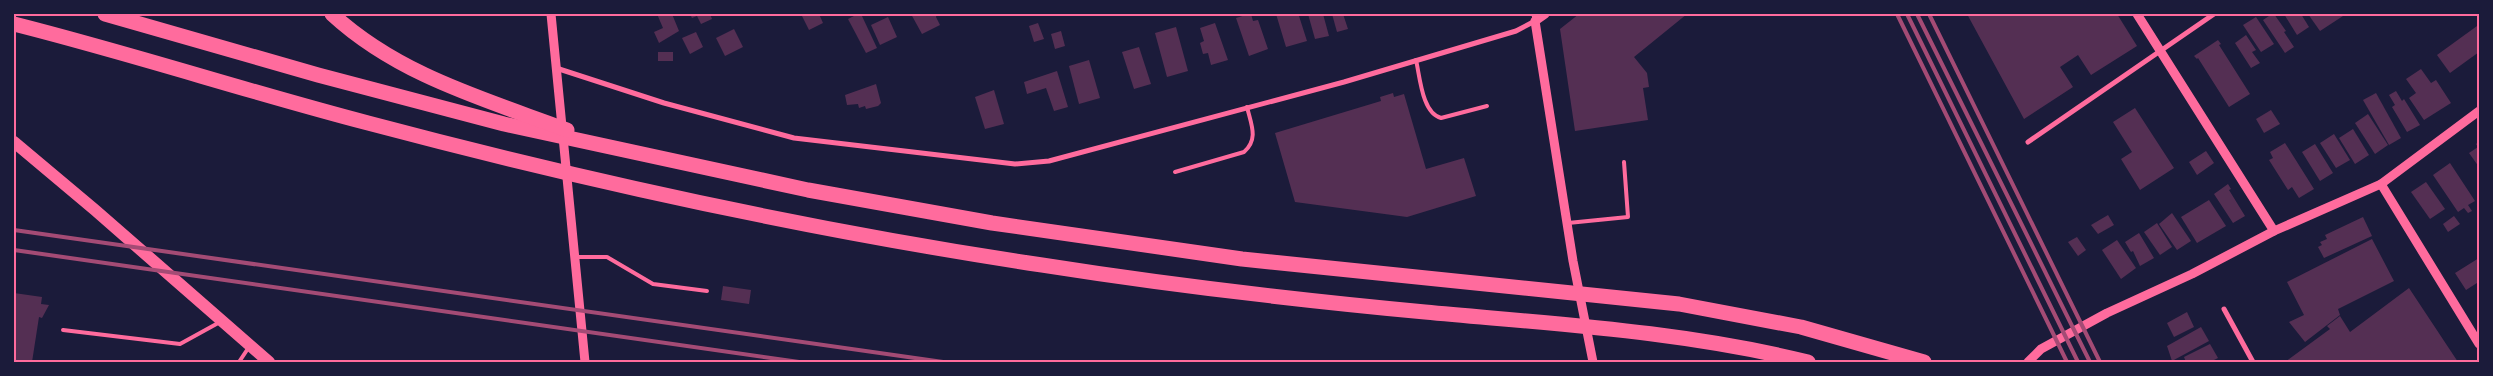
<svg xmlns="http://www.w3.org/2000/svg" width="2493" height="376" viewBox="0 0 2493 376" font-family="Cabin,sans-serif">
  <rect width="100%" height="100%" fill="#1b1b3a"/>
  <g fill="#542f53">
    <polygon points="657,14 672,14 679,31 659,43 654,32 663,28"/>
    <polygon points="690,14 710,14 712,19 701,24 697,16 692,18"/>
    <polygon points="801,14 819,14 823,23 809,30"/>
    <polygon points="858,14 861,14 877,48 866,53 848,19"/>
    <polygon points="911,14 937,14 936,17 940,25 922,34"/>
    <polygon points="1249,14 1251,14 1253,21 1258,20 1268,49 1249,56 1236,18"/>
    <polygon points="1276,14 1303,14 1299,16 1307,41 1286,47"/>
    <polygon points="1308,14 1323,14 1329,36 1315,39"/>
    <polygon points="1332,14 1343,14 1348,29 1337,32"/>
    <polygon points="1579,14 1687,14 1634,57 1647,73 1649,87 1643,88 1648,120 1575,131 1560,29"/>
    <polygon points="1967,14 2117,14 2137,46 2091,75 2078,55 2060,67 2073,87 2024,119"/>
    <polygon points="2272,14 2274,14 2286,31 2284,32 2294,47 2285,53 2263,20"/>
    <polygon points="2284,14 2301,14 2309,27 2297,35"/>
    <polygon points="2308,14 2342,14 2343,16 2320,31"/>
    <polygon points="888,17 897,37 880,45 871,25"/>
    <polygon points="2256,17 2274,44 2261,52 2243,25"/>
    <polygon points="1038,23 1044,39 1034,42 1029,26"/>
    <polygon points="1215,23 1228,60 1211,65 1208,53 1203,54 1200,43 1204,41 1200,28"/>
    <polygon points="2477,26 2479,29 2479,52 2450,73 2437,55"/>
    <polygon points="1176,27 1188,71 1167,77 1155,33"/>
    <polygon points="734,29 743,47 725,56 716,38"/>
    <polygon points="1061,31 1065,46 1055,49 1051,34"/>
    <polygon points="696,32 703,47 690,54 682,38"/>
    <polygon points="2246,35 2256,50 2252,52 2260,63 2251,68 2235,43"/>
    <polygon points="2218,40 2221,44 2219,45 2250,94 2229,107 2198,58 2197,59 2194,56"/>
    <polygon points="1139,47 1151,84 1134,89 1122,52"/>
    <rect x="658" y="52" width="15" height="9"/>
    <polygon points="1089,60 1100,98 1079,104 1069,66"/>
    <polygon points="2421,69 2431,83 2436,80 2451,103 2424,120 2409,98 2416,93 2406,79"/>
    <polygon points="1057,71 1068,107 1054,111 1046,88 1027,94 1024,82"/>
    <polygon points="876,84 881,103 878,106 866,109 865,106 859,108 858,104 847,105 845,95"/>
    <polygon points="994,90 1004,124 985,129 975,97"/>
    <polygon points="2396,91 2402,101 2404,99 2420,125 2407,132 2392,107 2395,105 2389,95"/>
    <polygon points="1393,93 1394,97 1404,94 1426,169 1464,158 1476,196 1407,217 1295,202 1275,133 1381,101 1380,97"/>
    <polygon points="2376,93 2401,138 2389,145 2363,100"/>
    <polygon points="2135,108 2174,168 2140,190 2121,159 2132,152 2113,122"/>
    <polygon points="2271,110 2280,124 2264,133 2256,119"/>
    <polygon points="2368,114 2388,145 2375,154 2355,123"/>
    <polygon points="2353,129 2369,155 2355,164 2339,138"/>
    <polygon points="2334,134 2350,160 2336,168 2320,143"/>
    <polygon points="2479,141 2479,167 2469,153 2478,147 2476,144"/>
    <polygon points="2285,143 2314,189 2299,198 2292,187 2288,190 2269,160 2273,158 2270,152"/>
    <polygon points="2315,144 2333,173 2320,181 2302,152"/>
    <polygon points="2206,151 2214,163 2197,175 2189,162"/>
    <polygon points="2450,163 2475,201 2468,205 2472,211 2468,213 2464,208 2458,212 2433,175"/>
    <polygon points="2426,182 2445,209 2430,219 2411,192"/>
    <polygon points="2228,184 2231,189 2229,190 2245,216 2233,223 2214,194"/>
    <polygon points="2209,200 2226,226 2197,243 2181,217"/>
    <polygon points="2172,213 2191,241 2177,250 2159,224"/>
    <polygon points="2108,215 2114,225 2098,234 2091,225"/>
    <polygon points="2454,216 2460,224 2448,232 2443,224"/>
    <polygon points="2363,217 2372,236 2324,258 2318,247 2322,245 2320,242 2327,239 2325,235"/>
    <polygon points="2157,223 2172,247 2160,255 2144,232"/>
    <polygon points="2139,233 2154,258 2140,266 2133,251 2131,252 2125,242"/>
    <polygon points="2077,237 2086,250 2078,256 2068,242"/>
    <polygon points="2372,239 2394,281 2338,309 2340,315 2305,342 2289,322 2304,315 2287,282"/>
    <polygon points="2117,240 2136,268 2121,279 2102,250"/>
    <polygon points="2479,258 2479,286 2477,283 2466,290 2455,273"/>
    <polygon points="723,286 751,290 749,304 721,300"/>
    <polygon points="2409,288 2458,362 2285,362 2330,329 2327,326 2340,316 2350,332"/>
    <polygon points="14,293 42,297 41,304 49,305 42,318 39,317 32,362 14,362"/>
    <polygon points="2187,312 2194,327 2174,337 2167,323"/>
    <polygon points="2201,327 2209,341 2172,361 2167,346"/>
    <polygon points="2210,344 2218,358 2210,362 2186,362 2184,357"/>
  </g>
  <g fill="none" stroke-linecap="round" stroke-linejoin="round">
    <g stroke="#ff6b9d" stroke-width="4">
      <path d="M1416 60C1420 77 1422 113 1441 118L1487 106"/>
      <path d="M1175 172 1244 152C1259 139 1251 124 1247 107"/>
      <polyline points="1568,223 1628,217 1624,162"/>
      <polyline points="575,257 607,257 653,284 707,291"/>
      <polyline points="63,330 180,344 220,322"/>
      <polyline points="239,362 249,347"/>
    </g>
    <g stroke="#ff6b9d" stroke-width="5">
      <polyline points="556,68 664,103 794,138 1015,164 1049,161 1344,82 1516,31 1535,21 1534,14"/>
      <polyline points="2028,142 2214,14"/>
      <polyline points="2224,309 2253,362"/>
    </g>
    <g stroke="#ff6b9d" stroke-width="9">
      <polyline points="551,14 585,362"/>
      <polyline points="1545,14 1535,21 1573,261 1593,362"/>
      <polyline points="2137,14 2274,231"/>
      <polyline points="2381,184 2479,344"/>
      <polyline points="2028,362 2041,349 2107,313 2192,274 2274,231 2381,184 2479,111"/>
    </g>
    <polyline stroke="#ff6b9d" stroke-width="12" points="14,142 95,210 269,362"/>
    <g stroke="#ff6b9d" stroke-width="15">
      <polyline points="105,14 318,75 504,124 808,190 992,223 1242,259 1679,304 1801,327 1924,362"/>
      <path d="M332 14C398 75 484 99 567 130"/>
      <path d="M14 24C133 54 249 92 368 123 590 182 815 231 1042 265 1169 285 1297 300 1425 312 1553 324 1682 331 1808 362"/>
    </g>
    <g stroke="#a44b75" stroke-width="4">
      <polyline points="1897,14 2067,362"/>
      <polyline points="1907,14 2078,362"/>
      <polyline points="1917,14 2090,362"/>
      <polyline points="1929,14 2100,362"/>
      <polyline points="14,230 943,362"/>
      <polyline points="14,250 799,362"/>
    </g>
  </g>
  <rect width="2493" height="376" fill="none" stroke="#1b1b3a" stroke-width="30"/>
  <rect x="15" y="15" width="2463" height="346" fill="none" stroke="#ff6b9d" stroke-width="2"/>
</svg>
